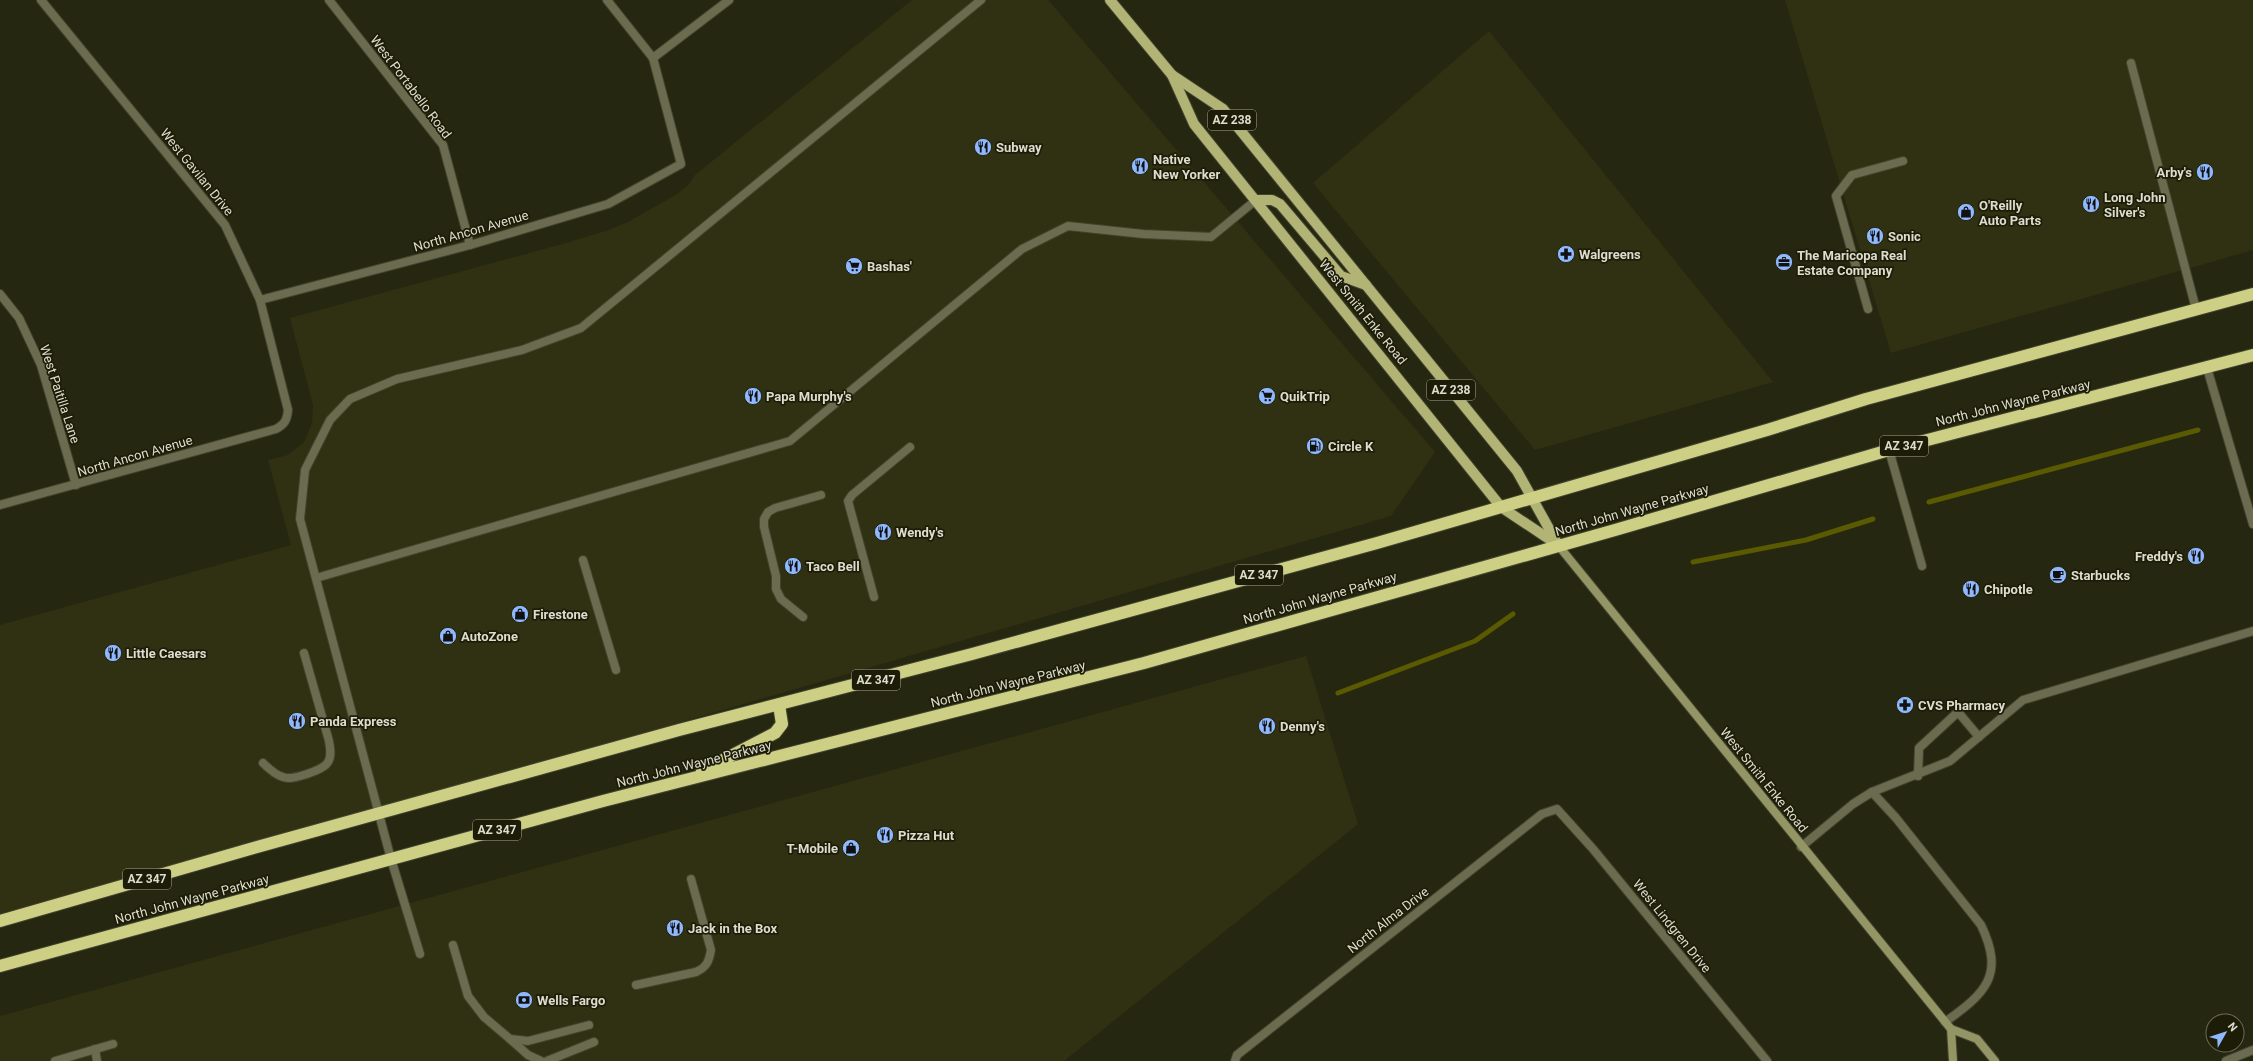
<svg xmlns="http://www.w3.org/2000/svg" width="2253" height="1061" viewBox="0 0 2253 1061" font-family="Roboto,sans-serif">
  <rect width="100%" height="100%" fill="#262710"/>
  <g fill="#303112">
    <polygon points="912,0 1048,0 1435,452 1391,516 0,920 0,625 291,545 268,460 288,455 305,441 312,423 313,405 290,318 559,245 609,230 628,222 677,194 688,185 695,175"/>
    <polygon points="1785,0 2253,0 2253,250 1891,353"/>
    <polygon points="1489,31 1773,382 1535,450 1313,183"/>
    <polygon points="1306,656 1358,824 1064,1061 0,1061 0,1016"/>
  </g>
  <g fill="none" stroke-linecap="round" stroke-linejoin="round">
    <g stroke="#595a01" stroke-width="5">
      <polyline points="1929,502 2198,430"/>
      <polyline points="1693,562 1806,540 1873,519"/>
      <polyline points="1338,693 1475,641 1513,614"/>
    </g>
    <defs>
      <g id="lane">
        <polyline points="2131,63 2196,309"/>
        <polyline points="1868,309 1836,196 1852,175 1903,161"/>
        <polyline points="2207,368 2253,524"/>
        <polyline points="1889,450 1922,566"/>
        <polyline points="583,560 616,670"/>
        <polyline points="316,578 790,441 1022,249 1068,226 1143,234 1211,237 1256,200"/>
        <polyline points="874,597 848,501 852,495 910,447"/>
        <polyline points="803,617 781,599 776,589 776,576 764,527 764,519 768,512 775,508 821,495"/>
        <path d="M263 763C268 768 275 775 283 777 291 781 324 770 328 762 332 756 330 747 329 741L304 653"/>
        <polyline points="1918,776 1919,748 1958,712 1979,737"/>
        <path d="M1872 792 1896 818 1981 925C2005 975 1986 993 1945 1022"/>
        <polyline points="1801,847 1853,804 1872,792 1950,761 2023,700 2253,631"/>
        <polyline points="453,945 468,996 484,1017 510,1039 528,1041 589,1025"/>
        <polyline points="420,954 391,859 300,519 305,470 330,420 350,399 397,379 522,350 581,328 981,0"/>
        <path d="M636 985 696 972C707 967 709 961 711 950L691 879"/>
        <polyline points="510,1039 528,1055 541,1061"/>
        <polyline points="95,1049 97,1061"/>
        <polyline points="55,1061 113,1044"/>
        <polyline points="547,1061 594,1042"/>
      </g>
      <g id="street">
        <polyline points="329,0 443,145 470,245"/>
        <polyline points="653,58 729,0"/>
        <polyline points="0,294 19,318 41,365 76,485"/>
        <polyline points="260,300 470,245 608,204 681,164 653,58 607,0"/>
        <path d="M0 505 276 429C285 424 287 420 288 410L260 300 225 225 41 0"/>
        <polyline points="1235,1061 1237,1055 1542,814 1557,809 1593,849 1767,1061"/>
        <polyline points="2226,1061 2253,1050"/>
      </g>
      <g id="secondary">
        <polyline points="1558,545 1951,1029 1977,1039 1995,1061"/>
        <polyline points="1951,1029 1953,1061"/>
      </g>
      <g id="primary">
        <polyline points="1110,0 1172,75 1194,124 1501,507 1558,545"/>
        <polyline points="1172,75 1223,109 1517,471 1557,543"/>
        <polyline points="1256,200 1272,200 1280,204 1341,276 1366,285"/>
      </g>
      <g id="highway">
        <polyline points="702,771 775,733 782,724 779,705"/>
        <polyline points="0,921 257,847 679,730 972,654 1377,543 1767,430 1866,399 2253,294"/>
        <polyline points="0,966 603,801 1144,663 1615,530 1889,450 2253,355"/>
      </g>
    </defs>
    <use href="#lane" stroke="#43442f" stroke-width="10"/>
    <use href="#street" stroke="#43442f" stroke-width="10"/>
    <use href="#secondary" stroke="#43442f" stroke-width="10"/>
    <use href="#primary" stroke="#43442f" stroke-width="12"/>
    <use href="#highway" stroke="#43442f" stroke-width="14"/>
    <use href="#lane" stroke="#6b6c4f" stroke-width="8"/>
    <use href="#street" stroke="#6b6c4f" stroke-width="8"/>
    <use href="#secondary" stroke="#939565" stroke-width="8"/>
    <use href="#primary" stroke="#b1b475" stroke-width="10"/>
    <use href="#highway" stroke="#cdd084" stroke-width="12"/>
  </g>
  <defs>
    <symbol id="restaurant-disc" viewBox="-11 -11 22 22"><circle r="9.5" fill="#8fb8fd" stroke="#1d1d07"/><path d="M-5-6h1v4h1v-4h1v4h1v-4h1v5L-1.5 .5V6h-2V.5L-5-1ZM5-6V6H3V1.5H1.5Q1.5-4 5-6Z" fill="#111"/></symbol>
    <symbol id="shop-disc" viewBox="-11 -11 22 22"><circle r="9.5" fill="#8fb8fd" stroke="#1d1d07"/><path d="M-5-2.5h2.3a2.7 3.5 0 0 1 5.4 0H5L5.5 6h-11ZM-1.5-2.5h3a1.5 2.3 0 0 0-3 0Z" fill="#111"/></symbol>
    <symbol id="pharmacy-disc" viewBox="-11 -11 22 22"><circle r="9.5" fill="#8fb8fd" stroke="#1d1d07"/><path d="M-2-6h4v4h4v4h-4v4h-4v-4h-4v-4h4Z" fill="#111"/></symbol>
    <symbol id="office-disc" viewBox="-11 -11 22 22"><circle r="9.5" fill="#8fb8fd" stroke="#1d1d07"/><path d="M-6-3h4V-5.5h4V-3h4V5H-6ZM-1-4.5V-3h2v-1.5ZM-6 0V1H6V0Z" fill="#111"/></symbol>
    <symbol id="supermarket-disc" viewBox="-11 -11 22 22"><circle r="9.5" fill="#8fb8fd" stroke="#1d1d07"/><path d="M-6-5.5h2.5l.6 2H6L4.5 2H-2.5L-4.4-4H-6ZM-1.5 3.2a1.3 1.3 0 1 0 .1 0ZM3 3.2a1.3 1.3 0 1 0 .1 0Z" fill="#111"/></symbol>
    <symbol id="fuel-disc" viewBox="-11 -11 22 22"><circle r="9.5" fill="#8fb8fd" stroke="#1d1d07"/><path d="M-5.5-6h7V0h2V4h1.3V-2.5L3-4.5l.8-.8L6-3V5H2.5V1h-1V6h-7ZM-4.2-4.7v3.2H.2V-4.7Z" fill="#111"/></symbol>
    <symbol id="cafe-disc" viewBox="-11 -11 22 22"><circle r="9.5" fill="#8fb8fd" stroke="#1d1d07"/><path d="M-5.5-4.5H6V0H3Q3 3.5 0 3.5H-2.5Q-5.5 3.5-5.5 0ZM3-3.2v2h1.7v-2ZM-6 4.5H4V6H-6Z" fill="#111"/></symbol>
    <symbol id="bank-disc" viewBox="-11 -11 22 22"><circle r="9.5" fill="#8fb8fd" stroke="#1d1d07"/><path d="M-6-4H6V4H-6ZM0-2.3a2.3 2.3 0 1 0 0 4.6a2.3 2.3 0 1 0 0-4.6Z" fill="#111"/></symbol>
  </defs>
  <g fill-rule="evenodd">
    <use href="#restaurant-disc" x="973" y="137" width="20" height="20"/>
    <use href="#restaurant-disc" x="1130" y="156" width="20" height="20"/>
    <use href="#restaurant-disc" x="2195" y="162" width="20" height="20"/>
    <use href="#restaurant-disc" x="2081" y="194" width="20" height="20"/>
    <use href="#shop-disc" x="1956" y="202" width="20" height="20"/>
    <use href="#restaurant-disc" x="1865" y="226" width="20" height="20"/>
    <use href="#pharmacy-disc" x="1556" y="244" width="20" height="20"/>
    <use href="#office-disc" x="1774" y="252" width="20" height="20"/>
    <use href="#supermarket-disc" x="844" y="256" width="20" height="20"/>
    <use href="#restaurant-disc" x="743" y="386" width="20" height="20"/>
    <use href="#supermarket-disc" x="1257" y="386" width="20" height="20"/>
    <use href="#fuel-disc" x="1305" y="436" width="20" height="20"/>
    <use href="#restaurant-disc" x="873" y="522" width="20" height="20"/>
    <use href="#restaurant-disc" x="2186" y="546" width="20" height="20"/>
    <use href="#restaurant-disc" x="783" y="556" width="20" height="20"/>
    <use href="#cafe-disc" x="2048" y="565" width="20" height="20"/>
    <use href="#restaurant-disc" x="1961" y="579" width="20" height="20"/>
    <use href="#shop-disc" x="510" y="604" width="20" height="20"/>
    <use href="#shop-disc" x="438" y="626" width="20" height="20"/>
    <use href="#restaurant-disc" x="103" y="643" width="20" height="20"/>
    <use href="#pharmacy-disc" x="1895" y="695" width="20" height="20"/>
    <use href="#restaurant-disc" x="287" y="711" width="20" height="20"/>
    <use href="#restaurant-disc" x="1257" y="716" width="20" height="20"/>
    <use href="#restaurant-disc" x="875" y="825" width="20" height="20"/>
    <use href="#shop-disc" x="841" y="838" width="20" height="20"/>
    <use href="#restaurant-disc" x="665" y="918" width="20" height="20"/>
    <use href="#bank-disc" x="514" y="990" width="20" height="20"/>
  </g>
  <g text-anchor="middle" dominant-baseline="central" stroke-width="3.5" stroke-linejoin="round" paint-order="stroke">
    <g fill="#1d1d07" stroke="#a3a393" stroke-width="1">
      <rect x="1208" y="110" width="48" height="20" rx="3"/>
      <rect x="1427" y="380" width="48" height="20" rx="3"/>
      <rect x="1880" y="436" width="48" height="20" rx="3"/>
      <rect x="1235" y="565" width="48" height="20" rx="3"/>
      <rect x="852" y="670" width="48" height="20" rx="3"/>
      <rect x="473" y="820" width="48" height="20" rx="3"/>
      <rect x="123" y="869" width="48" height="20" rx="3"/>
    </g>
    <g font-size="12" font-weight="bold" fill="#dcddcf">
      <text x="1232" y="120">AZ 238</text>
      <text x="1451" y="390">AZ 238</text>
      <text x="1904" y="446">AZ 347</text>
      <text x="1259" y="575">AZ 347</text>
      <text x="876" y="680">AZ 347</text>
      <text x="497" y="830">AZ 347</text>
      <text x="147" y="879">AZ 347</text>
    </g>
    <g font-size="13" fill="#dcddcf" stroke="#1d1d07">
      <text transform="translate(411 87) rotate(53)">West Portabello Road</text>
      <text transform="translate(197 172) rotate(51)">West Gavilan Drive</text>
      <text transform="translate(471 231) rotate(-16)">North Ancon Avenue</text>
      <text transform="translate(1363 312) rotate(51)">West Smith Enke Road</text>
      <text transform="translate(60 394) rotate(72)">West Paitilla Lane</text>
      <text transform="translate(2013 403) rotate(-14)">North John Wayne Parkway</text>
      <text transform="translate(135 456) rotate(-16)">North Ancon Avenue</text>
      <text transform="translate(1632 510) rotate(-16)">North John Wayne Parkway</text>
      <text transform="translate(1320 598) rotate(-16)">North John Wayne Parkway</text>
      <text transform="translate(1008 684) rotate(-14)">North John Wayne Parkway</text>
      <text transform="translate(694 764) rotate(-14)">North John Wayne Parkway</text>
      <text transform="translate(1764 780) rotate(51)">West Smith Enke Road</text>
      <text transform="translate(192 899) rotate(-15)">North John Wayne Parkway</text>
      <text transform="translate(1388 920) rotate(-38)">North Alma Drive</text>
      <text transform="translate(1672 926) rotate(51)">West Lindgren Drive</text>
    </g>
    <g font-size="13" font-weight="bold" fill="#dcddcf" stroke="#1d1d07" text-anchor="start">
      <text x="996" y="147">Subway</text>
      <text x="1153" y="159">Native<tspan x="1153" dy="15">New Yorker</tspan></text>
      <text x="2192" y="172" text-anchor="end">Arby's</text>
      <text x="2104" y="197">Long John<tspan x="2104" dy="15">Silver's</tspan></text>
      <text x="1979" y="205">O'Reilly<tspan x="1979" dy="15">Auto Parts</tspan></text>
      <text x="1888" y="236">Sonic</text>
      <text x="1579" y="254">Walgreens</text>
      <text x="1797" y="255">The Maricopa Real<tspan x="1797" dy="15">Estate Company</tspan></text>
      <text x="867" y="266">Bashas'</text>
      <text x="766" y="396">Papa Murphy's</text>
      <text x="1280" y="396">QuikTrip</text>
      <text x="1328" y="446">Circle K</text>
      <text x="896" y="532">Wendy's</text>
      <text x="2183" y="556" text-anchor="end">Freddy's</text>
      <text x="806" y="566">Taco Bell</text>
      <text x="2071" y="575">Starbucks</text>
      <text x="1984" y="589">Chipotle</text>
      <text x="533" y="614">Firestone</text>
      <text x="461" y="636">AutoZone</text>
      <text x="126" y="653">Little Caesars</text>
      <text x="1918" y="705">CVS Pharmacy</text>
      <text x="310" y="721">Panda Express</text>
      <text x="1280" y="726">Denny's</text>
      <text x="898" y="835">Pizza Hut</text>
      <text x="838" y="848" text-anchor="end">T-Mobile</text>
      <text x="688" y="928">Jack in the Box</text>
      <text x="537" y="1000">Wells Fargo</text>
    </g>
  </g>
  <g transform="translate(2225 1033) rotate(51)"><circle r="19" fill="#1d1d07" stroke="#696a57"/>
  <path d="M0-3L7 15L0 10L-7 15Z" fill="#8fb8fd"/>
  <text y="-6" font-size="11" font-weight="bold" text-anchor="middle" fill="#dcddcf">N</text>
  </g>
</svg>
